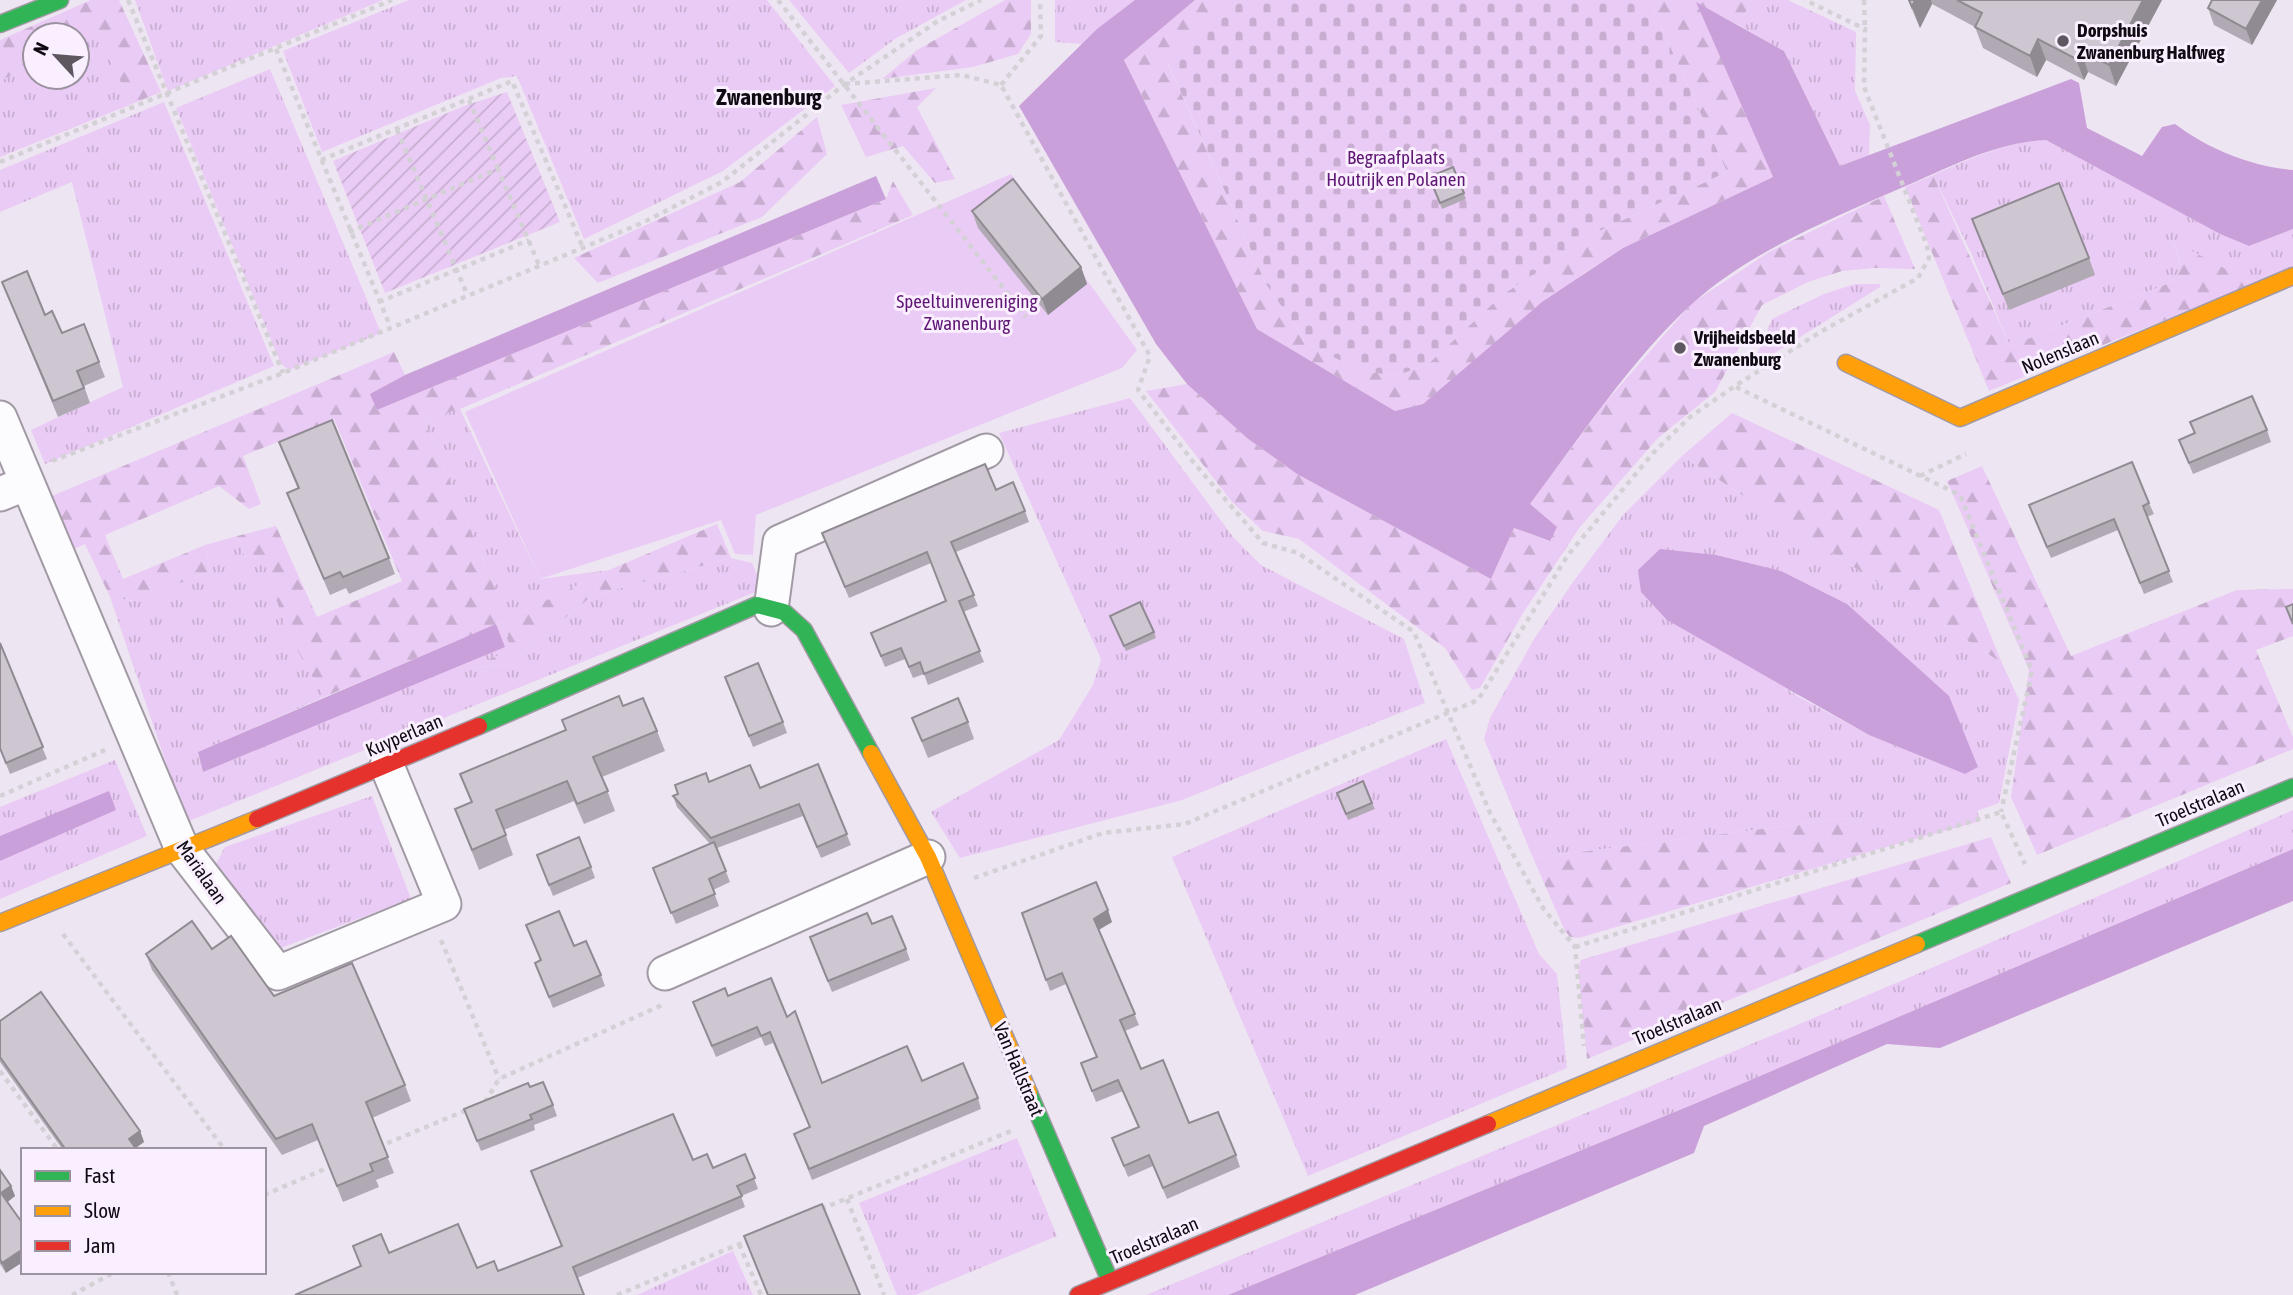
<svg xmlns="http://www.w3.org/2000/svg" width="2293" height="1295" viewBox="0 0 2293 1295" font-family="'Asap Condensed',sans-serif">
  <defs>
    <pattern id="grass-tufts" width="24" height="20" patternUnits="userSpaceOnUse" patternTransform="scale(1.75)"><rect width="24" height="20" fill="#eacbf5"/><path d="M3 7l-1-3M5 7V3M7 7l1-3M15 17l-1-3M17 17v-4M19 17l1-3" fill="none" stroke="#c8add1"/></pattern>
    <pattern id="forest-firs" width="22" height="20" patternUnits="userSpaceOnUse" patternTransform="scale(1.75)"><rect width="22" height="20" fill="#eacbf5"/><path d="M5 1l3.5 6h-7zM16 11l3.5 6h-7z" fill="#c8add1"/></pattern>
    <pattern id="cemetery-stones" width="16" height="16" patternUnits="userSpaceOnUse" patternTransform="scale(1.75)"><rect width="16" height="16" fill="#eacbf5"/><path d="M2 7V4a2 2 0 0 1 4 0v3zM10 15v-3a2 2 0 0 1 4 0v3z" fill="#c8add1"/></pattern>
    <pattern id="garden-furrows" width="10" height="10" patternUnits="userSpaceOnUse" patternTransform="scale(1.75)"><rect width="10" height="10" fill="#eacbf5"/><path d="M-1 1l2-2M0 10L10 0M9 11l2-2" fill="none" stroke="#c8add1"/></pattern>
  </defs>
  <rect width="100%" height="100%" fill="#eee5f2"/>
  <g fill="url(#grass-tufts)" fill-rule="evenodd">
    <polygon points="135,0 383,0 168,91"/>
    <polygon points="409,0 767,0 835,86 723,171 584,239 517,76 501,78 322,152 283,51"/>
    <polygon points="789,0 966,0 895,39 849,73"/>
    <polygon points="1055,0 1135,0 1083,44 1055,42"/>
    <polygon points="1751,0 1788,0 1856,32 1855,91 1870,125 1869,155 1840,166 1784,51 1740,26"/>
    <polygon points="95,30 132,104 0,157 0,81 35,63 35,77 77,77 77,40"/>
    <polygon points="270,69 381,333 289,370 281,364 176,108"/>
    <polygon points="164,102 274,366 45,464 31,430 123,387 72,182 0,212 0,170"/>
    <path d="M2046 140 2220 234 2249 246 2293 229V268L2254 284 2173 242C2179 258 2185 268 2172 282L2010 346 1971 253 1933 175C1970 159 2005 142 2046 140Z"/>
    <polygon points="1855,284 1880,284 1880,287 1752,367 1772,319 1824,294"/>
    <polygon points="1130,398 1233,537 1261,565 1404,639 1425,703 1182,800 960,858 931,812 1059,740 1093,685 1101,659 999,433"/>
    <polygon points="460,409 540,579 609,570 508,619 509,650 473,668 509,664 592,596 731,558 752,563 763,589 189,821 171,778 110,597 136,601 210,571 205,545 237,536 245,557 262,554 324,697 198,752 203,772 508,619 424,420"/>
    <path d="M1682 456 2002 663 2019 700 1999 803 1977 811 1980 821 1876 850 1858 817 1533 858 1484 739 1490 718 1534 639 1573 582 1623 515ZM1781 687 1965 774 1869 735Z"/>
    <polygon points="1446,739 1539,954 1557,974 1567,1068 1308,1176 1172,857"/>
    <polygon points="115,760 147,836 0,899 0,807"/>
    <polygon points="372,796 411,899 270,952 215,866 225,847"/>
    <path d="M2293 810V849L1694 1104 1228 1295H1146C1529 1136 1915 980 2293 810Z"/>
    <polygon points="1017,1138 1057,1236 915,1295 897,1295 859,1203"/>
    <polygon points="733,1251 753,1295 637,1295"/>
  </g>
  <g fill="url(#forest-firs)">
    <polygon points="91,0 119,0 161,92 132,104 95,31 77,40 77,35 35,35 35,63 0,81 0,40"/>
    <polygon points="1005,0 1031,0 1031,34 1018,54 973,67 882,79 917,50"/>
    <polygon points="1195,0 1242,0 1168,64 1266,284 1307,343 1358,370 1395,376 1427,365 1502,295 1597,232 1727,172 1649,0 1751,0 1740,26 1697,3 1773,177 1623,248 1583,274 1423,404 1395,411 1257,329 1124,60"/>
    <polygon points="936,88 917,107 955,179 935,183 903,146 866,157 841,105"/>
    <polygon points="817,117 827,154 762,217 598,283 574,258 740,182"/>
    <path d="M1933 175 2010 346 2172 282C2185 268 2179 257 2173 241L2254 284 1989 391 1905 187Z"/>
    <polygon points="893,181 913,215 460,409 424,420 508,619 609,570 717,524 731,558 592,596 509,664 471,668 509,650 507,620 324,697 287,632 262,555 245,557 237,536 276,526 317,617 402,581 334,419 243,456 261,504 249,509 219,486 105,535 123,579 205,545 210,571 136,601 110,597 85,544 74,549 52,496 394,352 405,375 371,394 377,410 886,199"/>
    <polygon points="1884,196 1915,269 1875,268 1842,271 1808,282 1762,305 1715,392 1658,438 1580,527 1523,613 1480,688 1472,690 1445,648 1299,539 1263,531 1232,502 1146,391 1187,384 1247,438 1297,474 1491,579 1514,528 1549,541 1556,527 1529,505 1605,403 1692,303 1769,252"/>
    <polygon points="1732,413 1939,510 2002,663 1682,456"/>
    <polygon points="1982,466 2071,656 2237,590 2293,589 2293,636 2256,650 2293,737 2293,749 2037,855 2011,797 2029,670 1947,481"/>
    <polygon points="1858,817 1876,850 1579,938 1570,937 1565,931 1533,858"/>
    <polygon points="1991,837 2011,883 1587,1059 1578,970 1581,960"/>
  </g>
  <polygon fill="url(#cemetery-stones)" points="1242,0 1649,0 1727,172 1597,232 1502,295 1427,365 1395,376 1358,370 1307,343 1266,284 1168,63"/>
  <polygon fill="#eacbf5" points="1011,174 1137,350 1122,368 756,515 753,555 735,554 721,520 540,579 465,412"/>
  <polygon fill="url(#garden-furrows)" points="507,92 560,222 385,293 333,161 464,106"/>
  <g fill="#caa0da">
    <path d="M1135 0H1195L1124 60 1257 329 1395 411 1423 404 1542 302 1623 248 1773 177 1696 2 1784 51 1840 166 2071 79 2079 83 2087 128 2142 156 2162 127 2175 124C2210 150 2250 166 2293 170V229L2249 246 2220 234 2046 140C1995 142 1948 168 1901 188 1831 219 1751 251 1693 303 1634 356 1578 440 1530 504L1557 527 1550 541 1514 528 1491 579 1297 474 1247 438 1187 384 1156 344 1019 106 1097 29Z"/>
    <polygon points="876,176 886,199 377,410 370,394 405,375"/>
    <polygon points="1660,549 1716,555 1781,571 1847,604 1949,696 1978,767 1965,774 1869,735 1667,620 1641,592 1638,570"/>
    <polygon points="496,624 505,647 203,772 198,752"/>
    <polygon points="109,791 116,810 0,861 0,836"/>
    <polygon points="2293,849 2293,901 1940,1048 1887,1044 1704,1126 1694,1153 1355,1295 1228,1295 1694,1104"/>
  </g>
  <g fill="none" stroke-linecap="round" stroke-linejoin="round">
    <defs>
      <g id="street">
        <polyline points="0,418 182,849 278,973 444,904 387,766"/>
        <polyline points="0,494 27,483"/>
        <polyline points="771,609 780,542 986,451"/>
        <polyline points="665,973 928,857"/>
      </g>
      <g id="fast">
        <polyline points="0,24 60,0"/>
        <polyline points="479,726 757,605 784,612 804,630 871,753"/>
        <polyline points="1917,944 2293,787"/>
        <polyline points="1029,1093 1110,1281"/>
      </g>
      <g id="slow">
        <polyline points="1846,363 1960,418 2293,276"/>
        <polyline points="871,753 928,857 1029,1093"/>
        <polyline points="0,923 257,819"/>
        <polyline points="1488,1124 1917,944"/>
      </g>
      <g id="jam">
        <polyline points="257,819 479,726"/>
        <polyline points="1078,1295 1488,1124"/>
      </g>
    </defs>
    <use href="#street" stroke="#a19aa4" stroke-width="37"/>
    <use href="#fast" stroke="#a19aa4" stroke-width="19"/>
    <use href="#slow" stroke="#a19aa4" stroke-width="19"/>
    <use href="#jam" stroke="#a19aa4" stroke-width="19"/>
    <g stroke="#d4d1d6" stroke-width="4.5" stroke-dasharray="5 5" stroke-linecap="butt">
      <polyline points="128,0 283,373"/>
      <polyline points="778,0 1026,317"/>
      <polyline points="1864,0 1865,29"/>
      <polyline points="276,49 390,326"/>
      <polyline points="845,84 962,75 1001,85 1150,356 1138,390 1194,463 1263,543 1298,553 1414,632 1490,813 1543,908 1575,947 1584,1046"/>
      <polyline points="1001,85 1041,36 1040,0"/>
      <polyline points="469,100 498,169"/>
      <polyline points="397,130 467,294"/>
      <polyline points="321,160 512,81 583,248"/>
      <polyline points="0,162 392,0"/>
      <polyline points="349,232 498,169 539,265"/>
      <polyline points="379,302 529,240"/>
      <polyline points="1736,387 1960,495 2032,671 2001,812"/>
      <polyline points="52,461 283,373 642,223 722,182 845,84 938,21 981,0"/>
      <polyline points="1920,476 1966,454"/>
      <polyline points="0,796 105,750"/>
      <polyline points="974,878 1103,833 1185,824 1478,700 1568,555 1654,452 1690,417 1735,386 1822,331 1918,278 1929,258 1927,246 1864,87 1865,29 1805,0"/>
      <polyline points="63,934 225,1150"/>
      <polyline points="441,940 499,1079"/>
      <polyline points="1575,947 2001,812 2025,864"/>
      <polyline points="0,1071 58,1150"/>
      <polyline points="485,1102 499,1079 662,1005"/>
      <polyline points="378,1147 467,1110"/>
      <polyline points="264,1195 334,1165"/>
      <polyline points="847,1199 884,1295"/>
      <polyline points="821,1209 1011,1131"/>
      <polyline points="739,1244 761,1295"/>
      <polyline points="168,1272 177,1295"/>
      <polyline points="72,1295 115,1272"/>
      <polyline points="617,1295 749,1240"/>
    </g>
    <use href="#street" stroke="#fcfbfd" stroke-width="33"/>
    <use href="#fast" stroke="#30b455" stroke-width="16"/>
    <use href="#slow" stroke="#ff9f0a" stroke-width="16"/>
    <use href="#jam" stroke="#e5322d" stroke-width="16"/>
  </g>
  <g fill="#b1aab4">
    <polygon points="1908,0 2162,0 2116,86 2088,72 2084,80 2046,60 2037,77 1983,48 1975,27 1932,4 1920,28"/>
    <polygon points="2277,0 2252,45 2214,25 2208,8"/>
    <polygon points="1453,167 1466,199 1442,209 1429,177"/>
    <polygon points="972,211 1081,267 1087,284 1048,315 978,228"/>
    <polygon points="1972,219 2089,258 2095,275 2009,310"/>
    <polygon points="2,282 45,315 62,333 99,362 105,377 84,386 90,403 58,417"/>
    <polygon points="2267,430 2271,442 2193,474 2179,440 2195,433"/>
    <polygon points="279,442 389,558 395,574 349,594 346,588 330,595 287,493 298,489"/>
    <polygon points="996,490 1025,511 1029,522 956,552 978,606 963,612 984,662 928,685 924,674 913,678 905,659 885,667 871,633 946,601 931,563 849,598 822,533"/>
    <polygon points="2149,503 2154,514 2147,517 2173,582 2144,594 2118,530 2051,558 2033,516"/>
    <polygon points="1110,616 1154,632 1156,638 1126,651"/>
    <polygon points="0,643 47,759 10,774 0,749"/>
    <polygon points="725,677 783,722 787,733 753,747"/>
    <polygon points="623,706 657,731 665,751 602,777 615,811 584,824 574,801 504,830 513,855 479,870 455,809 471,802 460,774"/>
    <polygon points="912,718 968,722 974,739 928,758"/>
    <polygon points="818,764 851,845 821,858 803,816 717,848 730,882 713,890 719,906 676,924 653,868 710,844 677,807 673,796 709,782 760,788"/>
    <polygon points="1337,793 1372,803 1375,809 1348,820"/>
    <polygon points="537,855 591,867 595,878 553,896"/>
    <polygon points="1022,913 1112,922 1099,930 1139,1025 1125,1031 1141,1069 1189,1123 1236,1155 1240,1167 1167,1199 1153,1166 1128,1177 1112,1138 1138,1127 1123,1091 1096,1102 1081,1063 1097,1057 1066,984 1050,991"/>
    <polygon points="872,924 906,949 910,960 832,992 814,948"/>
    <polygon points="526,925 574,946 601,975 605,986 553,1008 535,963 540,960"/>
    <polygon points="212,949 274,996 405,1085 411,1101 372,1118 394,1173 376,1180 379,1187 343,1202 318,1140 282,1155 152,970 146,954"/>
    <polygon points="728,996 787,1017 822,1083 922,1081 978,1098 981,1109 812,1180 798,1145 810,1127 773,1043 765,1046 761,1037 716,1057 693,1002"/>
    <polygon points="0,1021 140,1131 144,1142 135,1148 137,1150 63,1150 0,1062"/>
    <polygon points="530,1087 553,1105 557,1116 534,1125 535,1130 481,1151 464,1109"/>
    <polygon points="745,1154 758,1189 741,1196 745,1207 577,1278 361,1267 353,1246 389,1253 498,1271 562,1246 531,1171 693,1160 713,1168"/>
    <polygon points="0,1170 11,1186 15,1196 7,1202 6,1273 0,1264"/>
  </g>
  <g fill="#908b92">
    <polygon points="1915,0 1931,0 1932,4 1920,28 1912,7"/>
    <polygon points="2143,0 2162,0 2116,86 2109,65"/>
    <polygon points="2262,0 2277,0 2252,45 2246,29"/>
    <polygon points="2038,39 2046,60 2037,77 2030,56"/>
    <polygon points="2081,50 2088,72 2084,80 2076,59"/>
    <polygon points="1081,267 1087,284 1048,315 1042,299"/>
    <polygon points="1108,910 1112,922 1098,930 1094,919"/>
    <polygon points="140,1131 144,1142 133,1150 129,1139"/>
    <polygon points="11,1186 15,1196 5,1204 1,1193"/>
    <polygon points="23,1249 23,1262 6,1273 2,1263"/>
  </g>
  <g fill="#cec6d1" stroke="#908b92" stroke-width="2">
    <polygon points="1909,0 1915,0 1912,7"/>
    <polygon points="1957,0 2143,0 2109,65 2081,50 2076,59 2038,39 2030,56 1975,27 1982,13"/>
    <polygon points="2212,0 2262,0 2246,29 2208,8"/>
    <polygon points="1453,167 1464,193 1440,203 1429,177"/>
    <polygon points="1013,179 1081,267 1042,299 972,211"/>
    <polygon points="2059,183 2089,258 2003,294 1972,219"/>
    <polygon points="27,271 45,315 52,311 62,333 84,324 99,362 77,371 84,388 53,401 2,282"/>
    <polygon points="2252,396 2267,430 2189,463 2179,440 2195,433 2190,422"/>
    <polygon points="332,420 389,558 343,577 340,572 324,579 287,493 299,488 279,442"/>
    <polygon points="2132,462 2149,503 2143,506 2169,571 2140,583 2114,519 2047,547 2029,505"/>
    <polygon points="985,464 996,490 1013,482 1025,511 951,542 974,595 959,601 980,651 924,674 920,662 909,667 901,648 881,656 871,633 946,601 927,552 845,587 822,533"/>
    <polygon points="1140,602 1154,632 1124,646 1110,616"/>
    <polygon points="2293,604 2293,624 2286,607"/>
    <polygon points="0,643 43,747 6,763 0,748"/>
    <polygon points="758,663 783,722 749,736 725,677"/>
    <polygon points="619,696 623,706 643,698 657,731 593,757 608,791 577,804 567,781 496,810 506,835 472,850 455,809 472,802 460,774 566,730 562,720"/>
    <polygon points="958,698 968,722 922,741 912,718"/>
    <polygon points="818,764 847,834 817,847 799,804 711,838 673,796 678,794 675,785 706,773 709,782 750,765 760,788"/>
    <polygon points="1363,781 1372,803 1346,814 1337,793"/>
    <polygon points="579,837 591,867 549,885 537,855"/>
    <polygon points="714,842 726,871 709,879 715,894 671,913 653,868"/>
    <polygon points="1096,882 1108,910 1094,919 1135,1014 1120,1020 1141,1069 1163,1060 1189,1123 1218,1112 1236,1155 1163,1188 1149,1155 1124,1166 1112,1138 1139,1127 1118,1080 1092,1091 1081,1063 1097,1057 1062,973 1046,980 1022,913"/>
    <polygon points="559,911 574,946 586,941 601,975 549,997 535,963 541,960 526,925"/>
    <polygon points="867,913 872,924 892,916 906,949 828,981 810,937"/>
    <polygon points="192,921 212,949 231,936 274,996 352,963 405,1085 366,1102 388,1157 370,1164 373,1171 337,1186 312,1124 276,1139 146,954"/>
    <polygon points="771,978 787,1017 795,1011 822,1083 907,1046 922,1081 963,1063 978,1098 809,1169 794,1134 810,1127 770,1032 761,1036 757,1027 712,1046 693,1002 725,988 728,996"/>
    <polygon points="41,992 140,1131 129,1139 137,1150 66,1150 0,1057 0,1021"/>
    <polygon points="543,1082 553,1105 530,1115 532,1119 477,1141 464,1109 528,1083 530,1087"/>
    <polygon points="673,1114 693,1160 707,1154 713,1168 745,1154 755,1178 737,1186 742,1196 573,1267 584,1295 295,1295 361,1266 353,1246 381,1234 389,1253 458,1224 477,1268 494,1261 498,1271 562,1246 531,1171"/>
    <polygon points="0,1170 11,1186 1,1193 23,1224 23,1249 2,1263 0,1259"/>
    <polygon points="822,1204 860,1295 768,1295 744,1236"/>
  </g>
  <g fill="#5e5760" stroke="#faeffe" stroke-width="2.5">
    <circle cx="2063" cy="41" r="7"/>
    <circle cx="1680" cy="348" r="7"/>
  </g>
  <g text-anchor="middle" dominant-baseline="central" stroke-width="6" stroke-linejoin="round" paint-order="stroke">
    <g font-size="19" font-weight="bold" fill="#100a12" stroke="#faeffe" text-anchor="start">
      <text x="2077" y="30">Dorpshuis<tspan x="2077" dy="22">Zwanenburg Halfweg</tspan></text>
      <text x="1694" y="337">Vrijheidsbeeld<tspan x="1694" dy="22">Zwanenburg</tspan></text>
    </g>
    <g font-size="19" fill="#5f1775" stroke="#faeffe">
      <text x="1396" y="157">Begraafplaats<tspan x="1396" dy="22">Houtrijk en Polanen</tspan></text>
      <text x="967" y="301">Speeltuinvereniging<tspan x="967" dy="22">Zwanenburg</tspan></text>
    </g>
    <g font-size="19" fill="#100a12" stroke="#faeffe">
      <text transform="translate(2060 352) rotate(-23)">Nolenslaan</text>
      <text transform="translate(404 735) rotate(-23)">Kuyperlaan</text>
      <text transform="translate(2200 803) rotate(-23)">Troelstralaan</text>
      <text transform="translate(202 872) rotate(55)">Marialaan</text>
      <text transform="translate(1677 1021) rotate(-23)">Troelstralaan</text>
      <text transform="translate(1019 1069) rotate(67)">Van Hallstraat</text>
      <text transform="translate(1154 1240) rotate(-23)">Troelstralaan</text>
    </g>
    <g font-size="23" font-weight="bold" fill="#100a12" stroke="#faeffe">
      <text x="769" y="97">Zwanenburg</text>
    </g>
  </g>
  <rect x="21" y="1148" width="245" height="126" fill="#faeffe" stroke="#9c93a0" stroke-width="2"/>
  <rect x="35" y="1171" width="35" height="10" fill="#30b455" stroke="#9c93a0" stroke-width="2"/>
  <text x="84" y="1183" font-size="21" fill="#100a12">Fast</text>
  <rect x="35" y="1206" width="35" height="10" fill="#ff9f0a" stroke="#9c93a0" stroke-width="2"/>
  <text x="84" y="1218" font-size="21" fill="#100a12">Slow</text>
  <rect x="35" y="1241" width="35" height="10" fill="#e5322d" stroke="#9c93a0" stroke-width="2"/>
  <text x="84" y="1253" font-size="21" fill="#100a12">Jam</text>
  <g transform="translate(56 56) rotate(296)"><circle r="33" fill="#faeffe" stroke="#9c93a0" stroke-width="2"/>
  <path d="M0-5L12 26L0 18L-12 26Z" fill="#5e5760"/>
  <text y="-10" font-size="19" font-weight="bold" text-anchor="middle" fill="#100a12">N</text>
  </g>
</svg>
